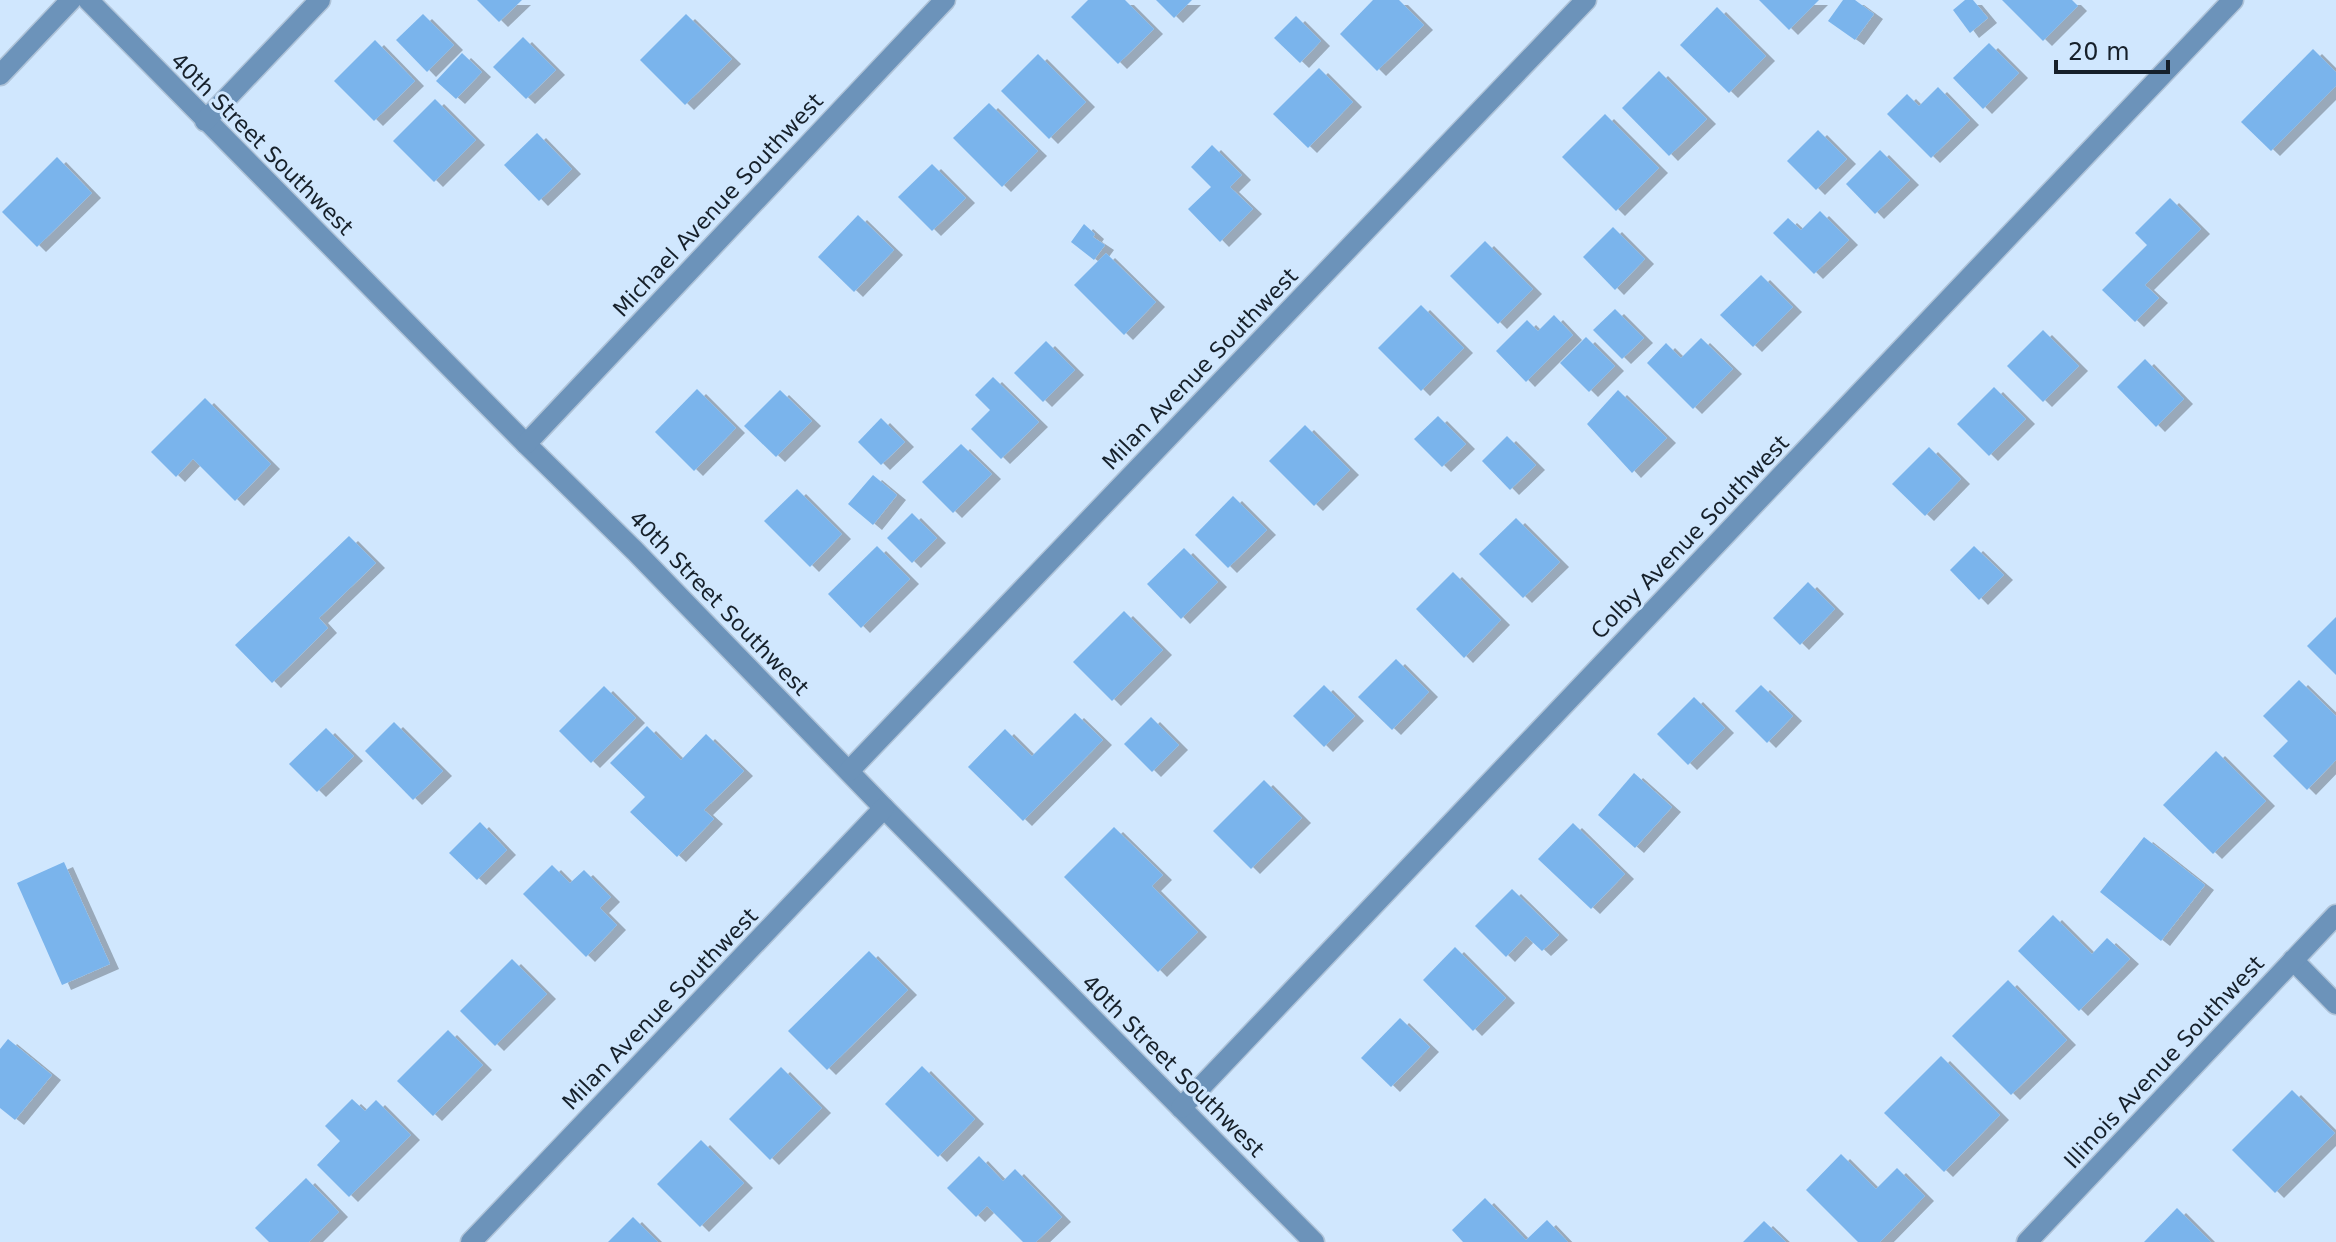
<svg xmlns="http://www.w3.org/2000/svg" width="2336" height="1242" viewBox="0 0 2336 1242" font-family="'DejaVu Sans',sans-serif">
  <defs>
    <filter id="shadow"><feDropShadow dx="9" dy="5" stdDeviation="0" flood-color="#0004"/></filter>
  </defs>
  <rect width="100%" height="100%" fill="#d0e7fe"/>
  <g fill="#7ab4ec" filter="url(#shadow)">
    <polygon points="477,0 522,0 499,22"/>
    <polygon points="1088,0 1125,0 1154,29 1118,64 1071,17"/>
    <polygon points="1156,0 1192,0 1174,18"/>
    <polygon points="1373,0 1399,0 1424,25 1377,71 1340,34"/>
    <polygon points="1759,0 1819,0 1789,30"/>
    <polygon points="1843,0 1855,0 1874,14 1855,40 1828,21"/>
    <polygon points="1965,0 1973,0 1988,18 1970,33 1953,10"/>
    <polygon points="2002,0 2072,0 2078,6 2043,41"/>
    <polygon points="1717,7 1766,56 1729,93 1680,45"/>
    <polygon points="423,14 454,45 427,72 396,40"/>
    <polygon points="686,14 732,59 685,105 640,60"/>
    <polygon points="1296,16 1321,41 1300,63 1274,38"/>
    <polygon points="523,37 556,70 526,99 493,67"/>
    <polygon points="375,40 415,81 374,121 334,81"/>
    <polygon points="1989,43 2019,73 1983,109 1953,78"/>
    <polygon points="2313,49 2336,72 2336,86 2271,151 2241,122"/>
    <polygon points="462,53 482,72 456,99 436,81"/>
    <polygon points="1038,54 1086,102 1049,139 1001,91"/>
    <polygon points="1319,68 1353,102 1308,148 1273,114"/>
    <polygon points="1659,71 1707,119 1669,156 1622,108"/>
    <polygon points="1938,87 1970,120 1931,158 1887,114 1907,94 1919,106"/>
    <polygon points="435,99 476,140 434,182 393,141"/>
    <polygon points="989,103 1038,151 1002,187 953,138"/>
    <polygon points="1605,114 1659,168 1616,211 1562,157"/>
    <polygon points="1818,130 1847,159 1816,190 1787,161"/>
    <polygon points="537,133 572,169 539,201 504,165"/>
    <polygon points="1212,145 1242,175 1230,187 1253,209 1220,242 1188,209 1211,187 1191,167"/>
    <polygon points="1880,150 1910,180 1875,214 1846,184"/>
    <polygon points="57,157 92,193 37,247 2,212"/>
    <polygon points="932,164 966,198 932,231 898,197"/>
    <polygon points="2170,198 2201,229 2145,285 2159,298 2135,322 2102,290 2147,245 2135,233"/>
    <polygon points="1820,211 1849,240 1814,274 1773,233 1788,218 1801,230"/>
    <polygon points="858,215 894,250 854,292 818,257"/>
    <polygon points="1084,224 1095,234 1093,237 1105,245 1094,260 1071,242"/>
    <polygon points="1613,227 1645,259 1615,290 1583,257"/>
    <polygon points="1485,241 1533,289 1498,324 1450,276"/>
    <polygon points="1106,253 1156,302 1124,335 1074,285"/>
    <polygon points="1761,275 1793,307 1753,347 1720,315"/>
    <polygon points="1421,305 1464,348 1421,391 1378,348"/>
    <polygon points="1615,309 1644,338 1622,359 1593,330"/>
    <polygon points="1554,315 1573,335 1526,382 1496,351 1527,320 1538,331"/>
    <polygon points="2043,330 2079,366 2043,402 2007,366"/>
    <polygon points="1586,337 1615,366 1589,392 1560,363"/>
    <polygon points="1701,338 1733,369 1693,409 1647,363 1666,343 1681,358"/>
    <polygon points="1046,341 1075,370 1043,402 1014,373"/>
    <polygon points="2145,359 2184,399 2156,427 2117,387"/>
    <polygon points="993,377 1039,422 1001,459 971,429 990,410 975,395"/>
    <polygon points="1994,387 2026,419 1989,456 1957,424"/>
    <polygon points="697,389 736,428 694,471 655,432"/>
    <polygon points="780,390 812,421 776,457 744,426"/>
    <polygon points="1618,390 1667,438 1632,473 1587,424"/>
    <polygon points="205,398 271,464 235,501 193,459 176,477 151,452"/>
    <polygon points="1438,416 1466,444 1442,467 1414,439"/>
    <polygon points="881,418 905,442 881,465 858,442"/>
    <polygon points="1305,425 1350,470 1314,506 1269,461"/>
    <polygon points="1507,436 1536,465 1510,490 1482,461"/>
    <polygon points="961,444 992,474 953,513 922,482"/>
    <polygon points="1929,447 1961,479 1925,516 1892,484"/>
    <polygon points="873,475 897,495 873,525 848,504"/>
    <polygon points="797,489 842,534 810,567 764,521"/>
    <polygon points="1233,496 1267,530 1228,568 1195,535"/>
    <polygon points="912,513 937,538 912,563 887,538"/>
    <polygon points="1516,518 1560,562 1523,598 1479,554"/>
    <polygon points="349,536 376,563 319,618 328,628 272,683 235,645"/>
    <polygon points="877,546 910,579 861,628 828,594"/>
    <polygon points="1974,546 2004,575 1979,600 1950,570"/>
    <polygon points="1184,548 1218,582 1181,619 1147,584"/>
    <polygon points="1453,572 1501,620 1464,658 1416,609"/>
    <polygon points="1808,582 1835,609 1800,645 1773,618"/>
    <polygon points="1124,611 1163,650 1112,701 1073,662"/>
    <polygon points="2336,617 2336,675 2307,646"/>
    <polygon points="1396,659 1429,692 1392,730 1358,697"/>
    <polygon points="2299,680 2336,716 2336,760 2307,790 2273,756 2288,741 2263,716"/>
    <polygon points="1324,685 1355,716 1324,747 1293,716"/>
    <polygon points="1761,685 1793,716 1767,743 1735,711"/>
    <polygon points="604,686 636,718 591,763 559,731"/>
    <polygon points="1694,697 1725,728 1688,765 1657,734"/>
    <polygon points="1075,713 1103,740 1023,821 968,767 1005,729 1032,756"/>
    <polygon points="1151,717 1179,745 1152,772 1124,744"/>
    <polygon points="394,722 443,771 413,800 365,751"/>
    <polygon points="647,726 681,760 706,734 744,771 704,810 714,819 677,857 630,812 645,797 610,763"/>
    <polygon points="326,728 354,756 317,792 289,764"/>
    <polygon points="2216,751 2266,801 2213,854 2163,805"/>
    <polygon points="1634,773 1672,807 1635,848 1598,815"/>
    <polygon points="1264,780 1302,818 1251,869 1213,831"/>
    <polygon points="480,822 507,850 477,880 449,853"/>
    <polygon points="1573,823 1625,874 1591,909 1538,859"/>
    <polygon points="1114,827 1163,875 1152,886 1198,932 1158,972 1064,877"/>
    <polygon points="2144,837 2205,885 2161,941 2100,892"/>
    <polygon points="64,862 110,964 62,985 17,883"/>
    <polygon points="552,865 570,883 584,870 611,897 600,908 617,925 586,957 523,894"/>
    <polygon points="1512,889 1559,935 1542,951 1526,936 1506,957 1475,926"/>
    <polygon points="2053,915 2092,954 2107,938 2130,959 2079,1011 2018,951"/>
    <polygon points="1455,947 1506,998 1473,1031 1423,980"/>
    <polygon points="869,951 908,990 827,1070 788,1031"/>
    <polygon points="512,959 547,994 495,1046 460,1011"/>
    <polygon points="2008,980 2067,1040 2011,1095 1952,1036"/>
    <polygon points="1400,1018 1430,1047 1391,1087 1361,1058"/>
    <polygon points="448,1030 483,1065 433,1116 397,1081"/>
    <polygon points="8,1039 52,1075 15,1120 0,1108 0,1049"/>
    <polygon points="1941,1056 2000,1115 1944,1172 1884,1113"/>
    <polygon points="922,1066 975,1119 938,1157 885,1104"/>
    <polygon points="781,1067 822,1108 770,1160 729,1119"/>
    <polygon points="2292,1090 2335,1133 2275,1193 2232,1150"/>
    <polygon points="352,1099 365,1111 376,1100 411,1135 349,1197 317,1165 340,1141 325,1126"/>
    <polygon points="701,1140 744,1183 700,1227 657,1184"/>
    <polygon points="1841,1154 1876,1189 1897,1168 1925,1196 1880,1242 1858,1242 1806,1190"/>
    <polygon points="979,1156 1003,1181 1015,1169 1062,1217 1036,1242 1023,1242 987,1206 976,1217 947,1188"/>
    <polygon points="306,1178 339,1212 309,1242 269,1242 255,1228"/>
    <polygon points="1485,1198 1526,1240 1547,1220 1568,1242 1463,1242 1452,1230"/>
    <polygon points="2177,1208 2211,1242 2144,1242"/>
    <polygon points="633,1217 658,1242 608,1242"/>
    <polygon points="1764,1221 1786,1242 1743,1242"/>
  </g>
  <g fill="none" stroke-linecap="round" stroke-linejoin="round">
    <defs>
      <g id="minor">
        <polyline points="88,0 526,444 635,551 884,808 1314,1242"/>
        <polyline points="0,75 71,0"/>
        <polyline points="205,121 320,0"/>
        <polyline points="526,444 945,0"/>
        <polyline points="849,771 1586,0"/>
        <polyline points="2293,960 2336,1004"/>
        <polyline points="1181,1108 2233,0"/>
        <polyline points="471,1242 884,808"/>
        <polyline points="2027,1242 2336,915"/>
      </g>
    </defs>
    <use href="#minor" stroke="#afc3d8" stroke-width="23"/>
    <use href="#minor" stroke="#6c93ba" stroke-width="20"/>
  </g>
  <g text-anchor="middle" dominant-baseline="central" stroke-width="6" stroke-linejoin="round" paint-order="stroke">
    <g font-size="22" fill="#16202a" stroke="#d0e7fe">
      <text transform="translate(262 144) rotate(45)">40th Street Southwest</text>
      <text transform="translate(718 205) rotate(-47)">Michael Avenue Southwest</text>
      <text transform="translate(1200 369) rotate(-46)">Milan Avenue Southwest</text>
      <text transform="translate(1690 537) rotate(-46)">Colby Avenue Southwest</text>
      <text transform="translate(719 603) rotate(46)">40th Street Southwest</text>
      <text transform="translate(660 1009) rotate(-46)">Milan Avenue Southwest</text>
      <text transform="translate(2164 1062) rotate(-47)">Illinois Avenue Southwest</text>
      <text transform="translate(1173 1066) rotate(45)">40th Street Southwest</text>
    </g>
  </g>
  <path d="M2056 60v12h112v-12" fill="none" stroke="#16202a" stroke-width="4"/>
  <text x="2068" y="60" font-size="24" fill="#16202a" stroke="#d0e7fe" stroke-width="6" paint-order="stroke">20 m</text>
</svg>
